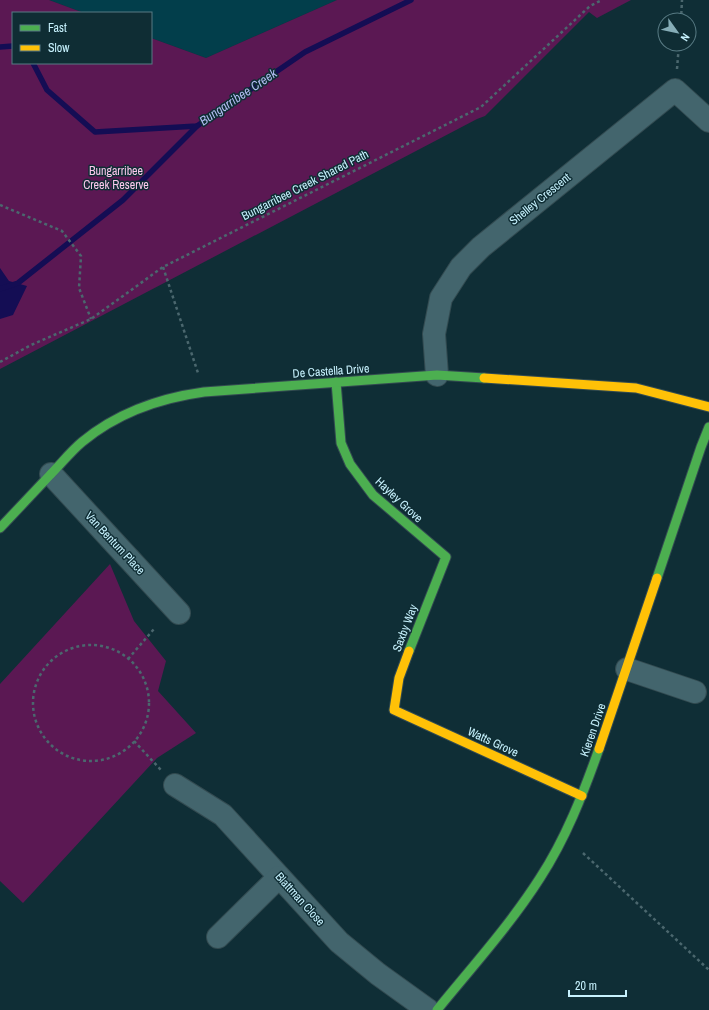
<svg xmlns="http://www.w3.org/2000/svg" width="709" height="1010" viewBox="0 0 709 1010" font-family="'Archivo Narrow',sans-serif">
  <rect width="100%" height="100%" fill="#0f2e36"/>
  <polygon fill="#023e4b" points="49,0 337,0 206,58 151,38 151,13 84,13"/>
  <g fill="#5b1853">
    <polygon points="0,0 49,0 84,13 13,13 13,63 151,63 151,38 206,58 337,0 631,0 597,18 589,12 485,116 477,119 0,369"/>
    <polygon points="110,564 134,621 166,661 158,691 196,733 157,758 23,903 0,881 0,684"/>
  </g>
  <polygon fill="#140d54" points="0,268 9,281 27,286 13,315 0,319"/>
  <g fill="none" stroke-linecap="round" stroke-linejoin="round">
    <g stroke="#140d54" stroke-width="5.5">
      <polyline points="0,47 13,46"/>
      <polyline points="33,63 47,90 95,132 197,126 305,52 411,0"/>
      <polyline points="0,289 18,283 123,200 197,126"/>
    </g>
    <defs>
      <g id="street">
        <polyline points="437,375 434,334 441,298 461,267 481,247 675,90 709,121"/>
        <polyline points="51,474 179,613"/>
        <polyline points="627,669 695,692"/>
        <polyline points="175,785 223,815 339,942 378,974 428,1010"/>
        <polyline points="218,937 279,877"/>
      </g>
      <g id="fast">
        <polyline points="336,382 341,443 350,464 373,495 446,557 409,651"/>
        <path d="M0 528C17 510 33 493 50 475 61 464 70 452 82 442 117 413 160 398 204 392L437 375 484 378"/>
        <polyline points="657,578 701,447 709,427"/>
        <path d="M437 1010C472 967 510 925 540 878 566 838 583 794 599 749"/>
      </g>
      <g id="slow">
        <polyline points="484,378 636,388 709,407"/>
        <polyline points="409,651 399,678 394,710 582,796"/>
        <polyline points="599,749 657,578"/>
      </g>
    </defs>
    <use href="#street" stroke="#334b51" stroke-width="24"/>
    <use href="#fast" stroke="#334b51" stroke-width="11"/>
    <use href="#slow" stroke="#334b51" stroke-width="11"/>
    <g stroke="#4b676e" stroke-width="2.5" stroke-dasharray="3 3" stroke-linecap="butt">
      <polyline points="681,20 682,0"/>
      <polyline points="677,69 679,44"/>
      <polyline points="0,205 62,231 81,256 79,288 91,319"/>
      <polyline points="163,267 198,373"/>
      <polyline points="0,362 31,345 91,319 163,267 481,107 590,6 602,0"/>
      <circle cx="91" cy="703" r="58"/>
      <polyline points="128,659 154,629"/>
      <polyline points="134,741 161,770"/>
      <polyline points="583,853 709,970"/>
    </g>
    <use href="#street" stroke="#43656d" stroke-width="22"/>
    <use href="#fast" stroke="#4caf50" stroke-width="9"/>
    <use href="#slow" stroke="#ffc107" stroke-width="9"/>
  </g>
  <g text-anchor="middle" dominant-baseline="central" stroke-width="3" stroke-linejoin="round" paint-order="stroke">
    <g font-size="12" fill="#fbc7ec" stroke="#0f2d34">
      <text x="116" y="171">Bungarribee<tspan x="116" dy="14">Creek Reserve</tspan></text>
    </g>
    <g font-size="12" fill="#c6f1fd" stroke="#0f2d34">
      <text transform="translate(305 185) rotate(-27)">Bungarribee Creek Shared Path</text>
      <text transform="translate(540 199) rotate(-39)">Shelley Crescent</text>
      <text transform="translate(331 371) rotate(-4)">De Castella Drive</text>
      <text transform="translate(399 500) rotate(43)">Hayley Grove</text>
      <text transform="translate(115 543) rotate(47)">Van Bentum Place</text>
      <text transform="translate(405 628) rotate(-69)">Saxby Way</text>
      <text transform="translate(593 730) rotate(-71)">Kieren Drive</text>
      <text transform="translate(493 742) rotate(25)">Watts Grove</text>
      <text transform="translate(300 899) rotate(48)">Blattman Close</text>
    </g>
    <g font-size="13" font-style="italic" fill="#b2bcf1" stroke="#0f2d34">
      <text transform="translate(238 97) rotate(-34)">Bungarribee Creek</text>
    </g>
  </g>
  <rect x="12" y="12" width="140" height="52" fill="#0f2d34" stroke="#587b84"/>
  <rect x="20" y="25" width="20" height="6" fill="#4caf50" stroke="#587b84"/>
  <text x="48" y="32" font-size="12" fill="#c6f1fd">Fast</text>
  <rect x="20" y="45" width="20" height="6" fill="#ffc107" stroke="#587b84"/>
  <text x="48" y="52" font-size="12" fill="#c6f1fd">Slow</text>
  <g transform="translate(677 32) rotate(123)"><circle r="19" fill="#0f2d34" stroke="#587b84"/>
  <path d="M0-3L7 15L0 10L-7 15Z" fill="#86adb7"/>
  <text y="-6" font-size="11" font-weight="bold" text-anchor="middle" fill="#c6f1fd">N</text>
  </g>
  <path d="M569 990v6h57v-6" fill="none" stroke="#c6f1fd" stroke-width="2"/>
  <text x="575" y="990" font-size="12" fill="#c6f1fd" stroke="#0f2d34" stroke-width="3" paint-order="stroke">20 m</text>
</svg>
